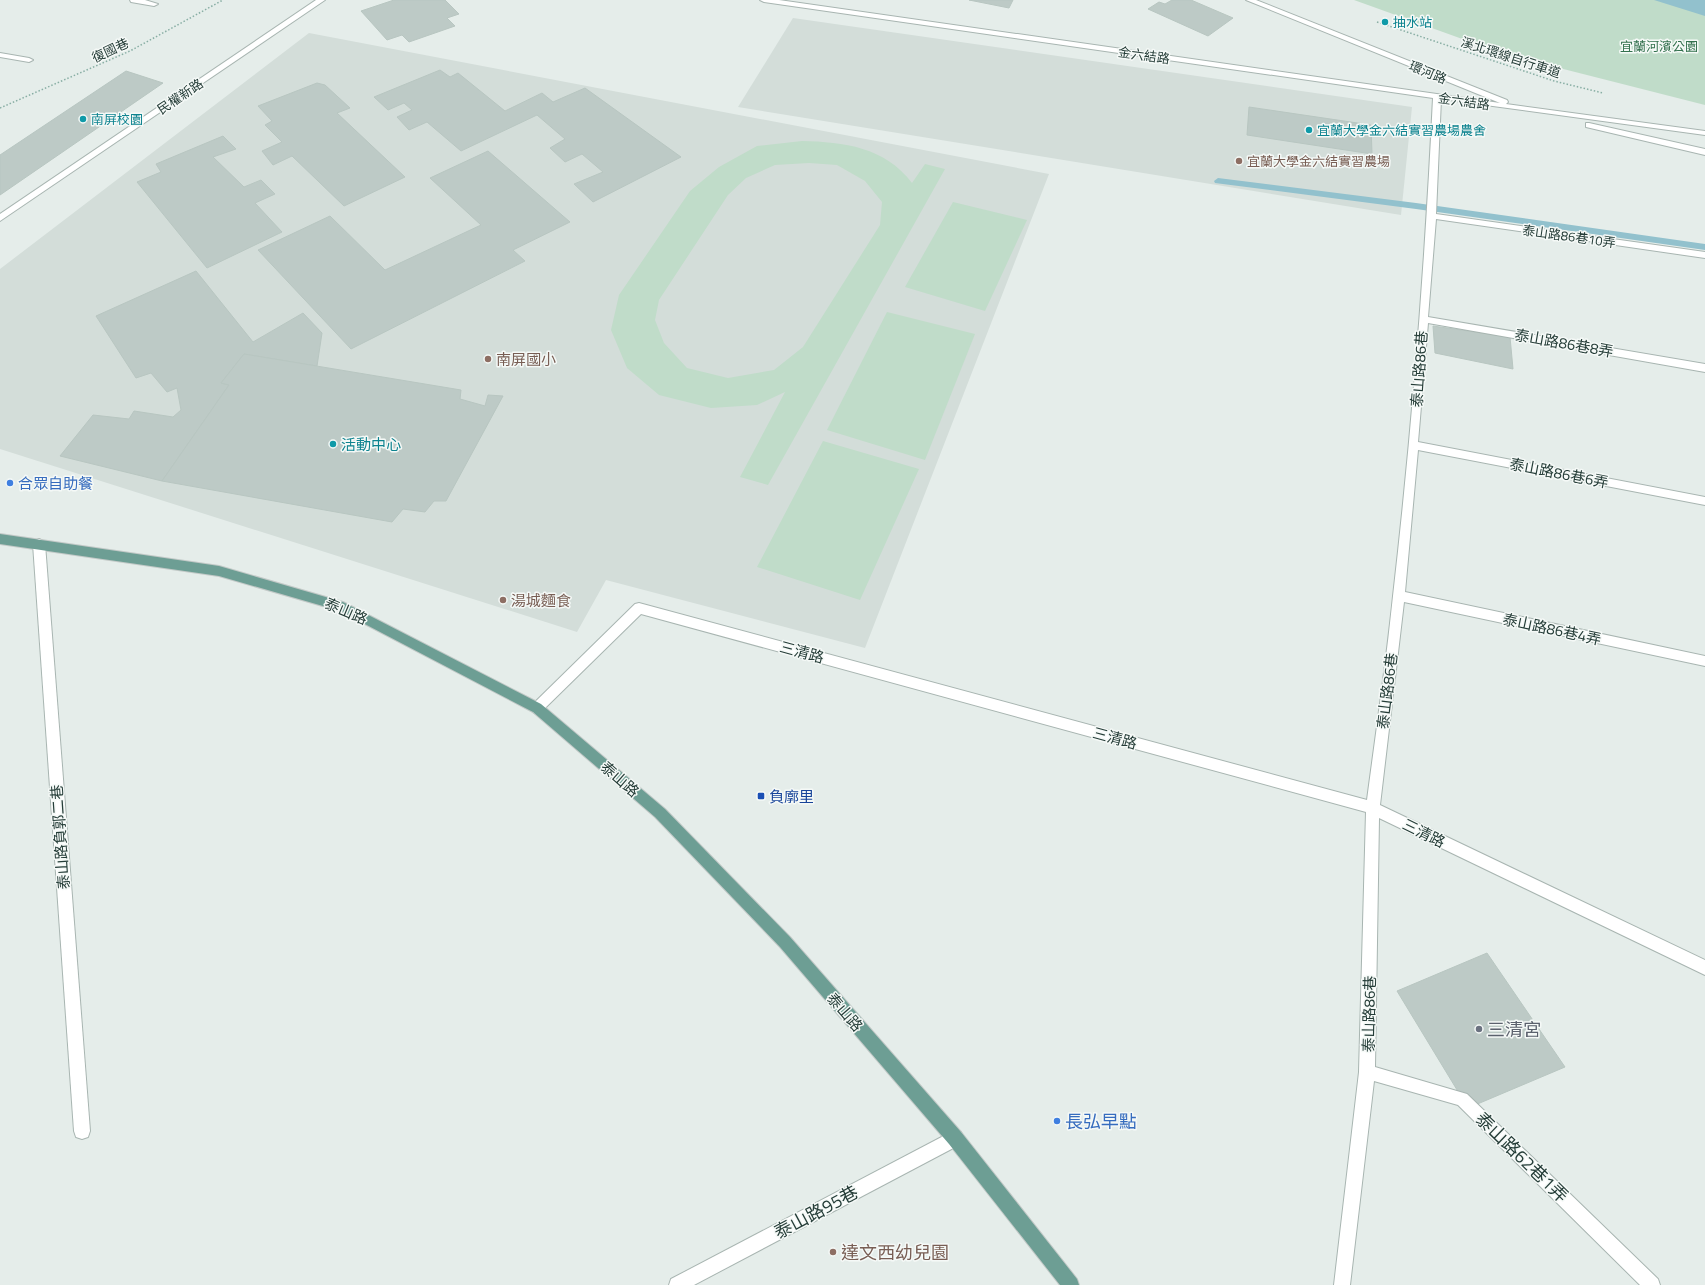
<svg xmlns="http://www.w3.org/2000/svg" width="1705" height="1285" viewBox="0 0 1705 1285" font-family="'Titillium Web','Noto Sans TC',sans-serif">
  <rect width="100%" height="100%" fill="#e5edea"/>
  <g fill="#d3ddd9">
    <polygon points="793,18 1412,107 1401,215 738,107"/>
    <polygon points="309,33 1049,174 865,648 606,580 577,632 0,449 0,269"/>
  </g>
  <g fill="#c0dcc9" fill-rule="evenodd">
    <polygon points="1354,0 1705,0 1705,105 1504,54"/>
    <path d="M802 141C844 142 885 147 912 183L925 164 945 169 768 485 740 477 785 392 757 405 711 408 659 395 627 368 611 330 619 295 690 191 719 167 757 146ZM809 163 837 165 865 181 882 202 880 225 803 347 774 370 728 378 687 368 664 343 655 320 659 300 728 195 746 178 775 165Z"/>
    <polygon points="953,202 1027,220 985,311 905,287"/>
    <polygon points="887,312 975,334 925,460 827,430"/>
    <polygon points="823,441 919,469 860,600 757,567"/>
  </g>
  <polygon fill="#92c1cd" points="1654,0 1705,0 1705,16"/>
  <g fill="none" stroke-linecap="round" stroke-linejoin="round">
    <polygon fill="#92c1cd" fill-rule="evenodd" points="1218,178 1416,203 1705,244 1705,250 1416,209 1215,183 1214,181"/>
  </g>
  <g fill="#bdcac6" stroke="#b8c6c1">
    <polygon points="394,0 445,0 459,14 447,18 455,26 409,42 402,35 387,40 361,11"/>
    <polygon points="969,0 1013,0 1009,8"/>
    <polygon points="1172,0 1191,0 1233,18 1208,36 1148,9 1159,2 1165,4"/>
    <polygon points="440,70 450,77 458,73 505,111 542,93 553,102 585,88 681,157 593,202 574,184 603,172 582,154 565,162 550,148 565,139 537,115 461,151 427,122 409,130 397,117 412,110 404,103 388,110 374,97"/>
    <polygon points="126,71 163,83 0,195 0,155"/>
    <polygon points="317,83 325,85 350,108 337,113 405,177 344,206 292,156 273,165 262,151 282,142 265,125 272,121 258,106"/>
    <polygon points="1249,107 1371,125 1372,154 1247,135"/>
    <polygon points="223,136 236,149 213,157 244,187 261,180 275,194 255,203 282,232 207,268 137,182 161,172 156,164"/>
    <polygon points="488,151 570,222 513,250 525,261 351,349 258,250 330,216 385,270 481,225 430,178"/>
    <polygon points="196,271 253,342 303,313 322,333 317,366 244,354 221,383 229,385 162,481 60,456 93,415 129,419 134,411 173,417 181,410 177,388 167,392 151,373 136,378 96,316"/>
    <polygon points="1433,326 1510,337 1513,369 1435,353"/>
    <polygon points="244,354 461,390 460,399 485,406 488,395 503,396 446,501 434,501 425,512 403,509 392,522 162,481 229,385 221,383"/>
    <polygon points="1487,953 1565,1067 1468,1108 1397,991"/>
  </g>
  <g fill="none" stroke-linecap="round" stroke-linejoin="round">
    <defs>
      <g id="minor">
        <polygon points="130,0 145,0 158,4 154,6 131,2"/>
        <polygon points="316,0 325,0 0,221 0,214"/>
        <path d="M760 0H779L1500 103 1246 0H1256L1507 100 1508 102 1506 104 1705 131V135L1441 99 1436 214 1705 252V258L1436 219 1428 317 1705 364V372L1428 323 1418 442 1705 497V505L1418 450 1405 592 1705 656V666L1404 602 1380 805 1705 960V975L1379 818 1375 1067 1467 1094 1658 1279 1660 1285H1640L1458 1105 1374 1081 1350 1285H1334L1359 1072 1366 812 641 614 541 712 537 714 533 712 531 708 533 704 635 604 639 603 1367 800C1376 732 1386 664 1393 596 1412 431 1425 265 1433 98L764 2Z"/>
        <polygon points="0,53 29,58 33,60 29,62 0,57"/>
        <polygon points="1586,123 1589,123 1705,149 1705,155 1586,127"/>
        <polygon points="39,539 43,541 45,544 90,1131 88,1137 82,1139 76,1137 74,1131 33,544 35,541"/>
        <polygon points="955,1130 961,1132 963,1138 961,1144 694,1285 669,1285 671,1279"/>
      </g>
      <polygon id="major" points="0,534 219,566 343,602 541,704 665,809 790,937 961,1132 1077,1279 1079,1285 1060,1285 949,1144 780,947 655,817 533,712 340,611 219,576 0,544"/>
    </defs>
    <use href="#minor" stroke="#a8b5b1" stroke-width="2"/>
    <use href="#major" stroke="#c2c9c7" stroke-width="2"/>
    <g stroke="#88aea4" stroke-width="1.5" stroke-dasharray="1.5 2" stroke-linecap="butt">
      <polyline points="1377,22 1554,81 1603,93"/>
      <polyline points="0,108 130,51 223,0"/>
    </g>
    <use href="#minor" fill="#fff" fill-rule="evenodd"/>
    <use href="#major" fill="#6d9e94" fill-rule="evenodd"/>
  </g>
  <g fill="#0f9aa8" stroke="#f5f9f7" stroke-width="1.5">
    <circle cx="1385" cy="22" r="4"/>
    <circle cx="83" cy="119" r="4"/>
    <circle cx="1309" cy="130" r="4"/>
    <circle cx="333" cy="444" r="4"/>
  </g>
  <g fill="#8d6e63" stroke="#f5f9f7" stroke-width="1.5">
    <circle cx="1239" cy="161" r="4"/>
    <circle cx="488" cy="359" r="4"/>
    <circle cx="503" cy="600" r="4"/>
    <circle cx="833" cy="1252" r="4"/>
  </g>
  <g fill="#3f7fe0" stroke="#f5f9f7" stroke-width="1.5">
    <circle cx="10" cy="483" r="4"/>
    <circle cx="1057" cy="1121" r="4"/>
  </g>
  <rect fill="#1a4fb4" stroke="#f5f9f7" stroke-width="1.5" x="757" y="792" width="8" height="8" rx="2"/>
  <circle fill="#6b7280" stroke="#f5f9f7" stroke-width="1.5" cx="1479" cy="1029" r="4"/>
  <g text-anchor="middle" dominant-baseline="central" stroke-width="3" stroke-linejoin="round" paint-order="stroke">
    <g font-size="13" fill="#0d838f" stroke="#f5f9f7" text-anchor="start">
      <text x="1393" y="22">抽水站</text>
      <text x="91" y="119">南屏校園</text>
      <text x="1317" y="130">宜蘭大學金六結實習農場農舍</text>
    </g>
    <g font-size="13" fill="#33714e" stroke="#f5f9f7">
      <text x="1659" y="46">宜蘭河濱公園</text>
    </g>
    <g font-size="13" fill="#253d38" stroke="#f5f9f7">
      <text transform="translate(110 50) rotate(-25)">復國巷</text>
      <text transform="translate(1144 55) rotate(8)">金六結路</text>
      <text transform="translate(1511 57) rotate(18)">溪北環線自行車道</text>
      <text transform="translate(1428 72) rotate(22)">環河路</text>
      <text transform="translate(180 96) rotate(-34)">民權新路</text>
      <text transform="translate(1464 101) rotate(8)">金六結路</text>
      <text transform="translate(1569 236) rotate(8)">泰山路86巷10弄</text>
    </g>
    <g font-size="13" fill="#785e54" stroke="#f5f9f7" text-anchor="start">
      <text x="1247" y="161">宜蘭大學金六結實習農場</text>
    </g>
    <g font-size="15" fill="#253d38" stroke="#f5f9f7">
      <text transform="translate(1564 343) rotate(10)">泰山路86巷8弄</text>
      <text transform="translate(1419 369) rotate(-86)">泰山路86巷</text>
      <text transform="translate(1559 473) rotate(11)">泰山路86巷6弄</text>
      <text transform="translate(346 611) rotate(23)">泰山路</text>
      <text transform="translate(1552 629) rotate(12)">泰山路86巷4弄</text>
      <text transform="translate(802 652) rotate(15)">三清路</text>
      <text transform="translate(1387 691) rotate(-83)">泰山路86巷</text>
      <text transform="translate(1115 738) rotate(15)">三清路</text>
      <text transform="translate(620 779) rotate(41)">泰山路</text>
      <text transform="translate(1424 833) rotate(26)">三清路</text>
      <text transform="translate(60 837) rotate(-94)">泰山路負郭二巷</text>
      <text transform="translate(845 1012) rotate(49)">泰山路</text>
      <text transform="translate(1369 1014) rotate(-89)">泰山路86巷</text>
    </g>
    <g font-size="15" fill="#785e54" stroke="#f5f9f7" text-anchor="start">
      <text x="496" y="359">南屏國小</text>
      <text x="511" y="600">湯城麵食</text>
    </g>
    <g font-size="15" fill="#0d838f" stroke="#f5f9f7" text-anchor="start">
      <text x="341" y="444">活動中心</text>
    </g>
    <g font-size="15" fill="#366cbe" stroke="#f5f9f7" text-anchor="start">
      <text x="18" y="483">合眾自助餐</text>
    </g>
    <g font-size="15" fill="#164399" stroke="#f5f9f7" text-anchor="start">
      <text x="769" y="796">負廓里</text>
    </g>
    <g font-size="18" fill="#5b616d" stroke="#f5f9f7" text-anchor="start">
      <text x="1487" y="1029">三清宮</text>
    </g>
    <g font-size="18" fill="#366cbe" stroke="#f5f9f7" text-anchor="start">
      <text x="1065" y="1121">長弘早點</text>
    </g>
    <g font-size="18" fill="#253d38" stroke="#f5f9f7">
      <text transform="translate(1522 1157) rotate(44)">泰山路62巷1弄</text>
      <text transform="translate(816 1212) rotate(-28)">泰山路95巷</text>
    </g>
    <g font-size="18" fill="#785e54" stroke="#f5f9f7" text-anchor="start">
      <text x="841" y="1252">達文西幼兒園</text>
    </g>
  </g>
</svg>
